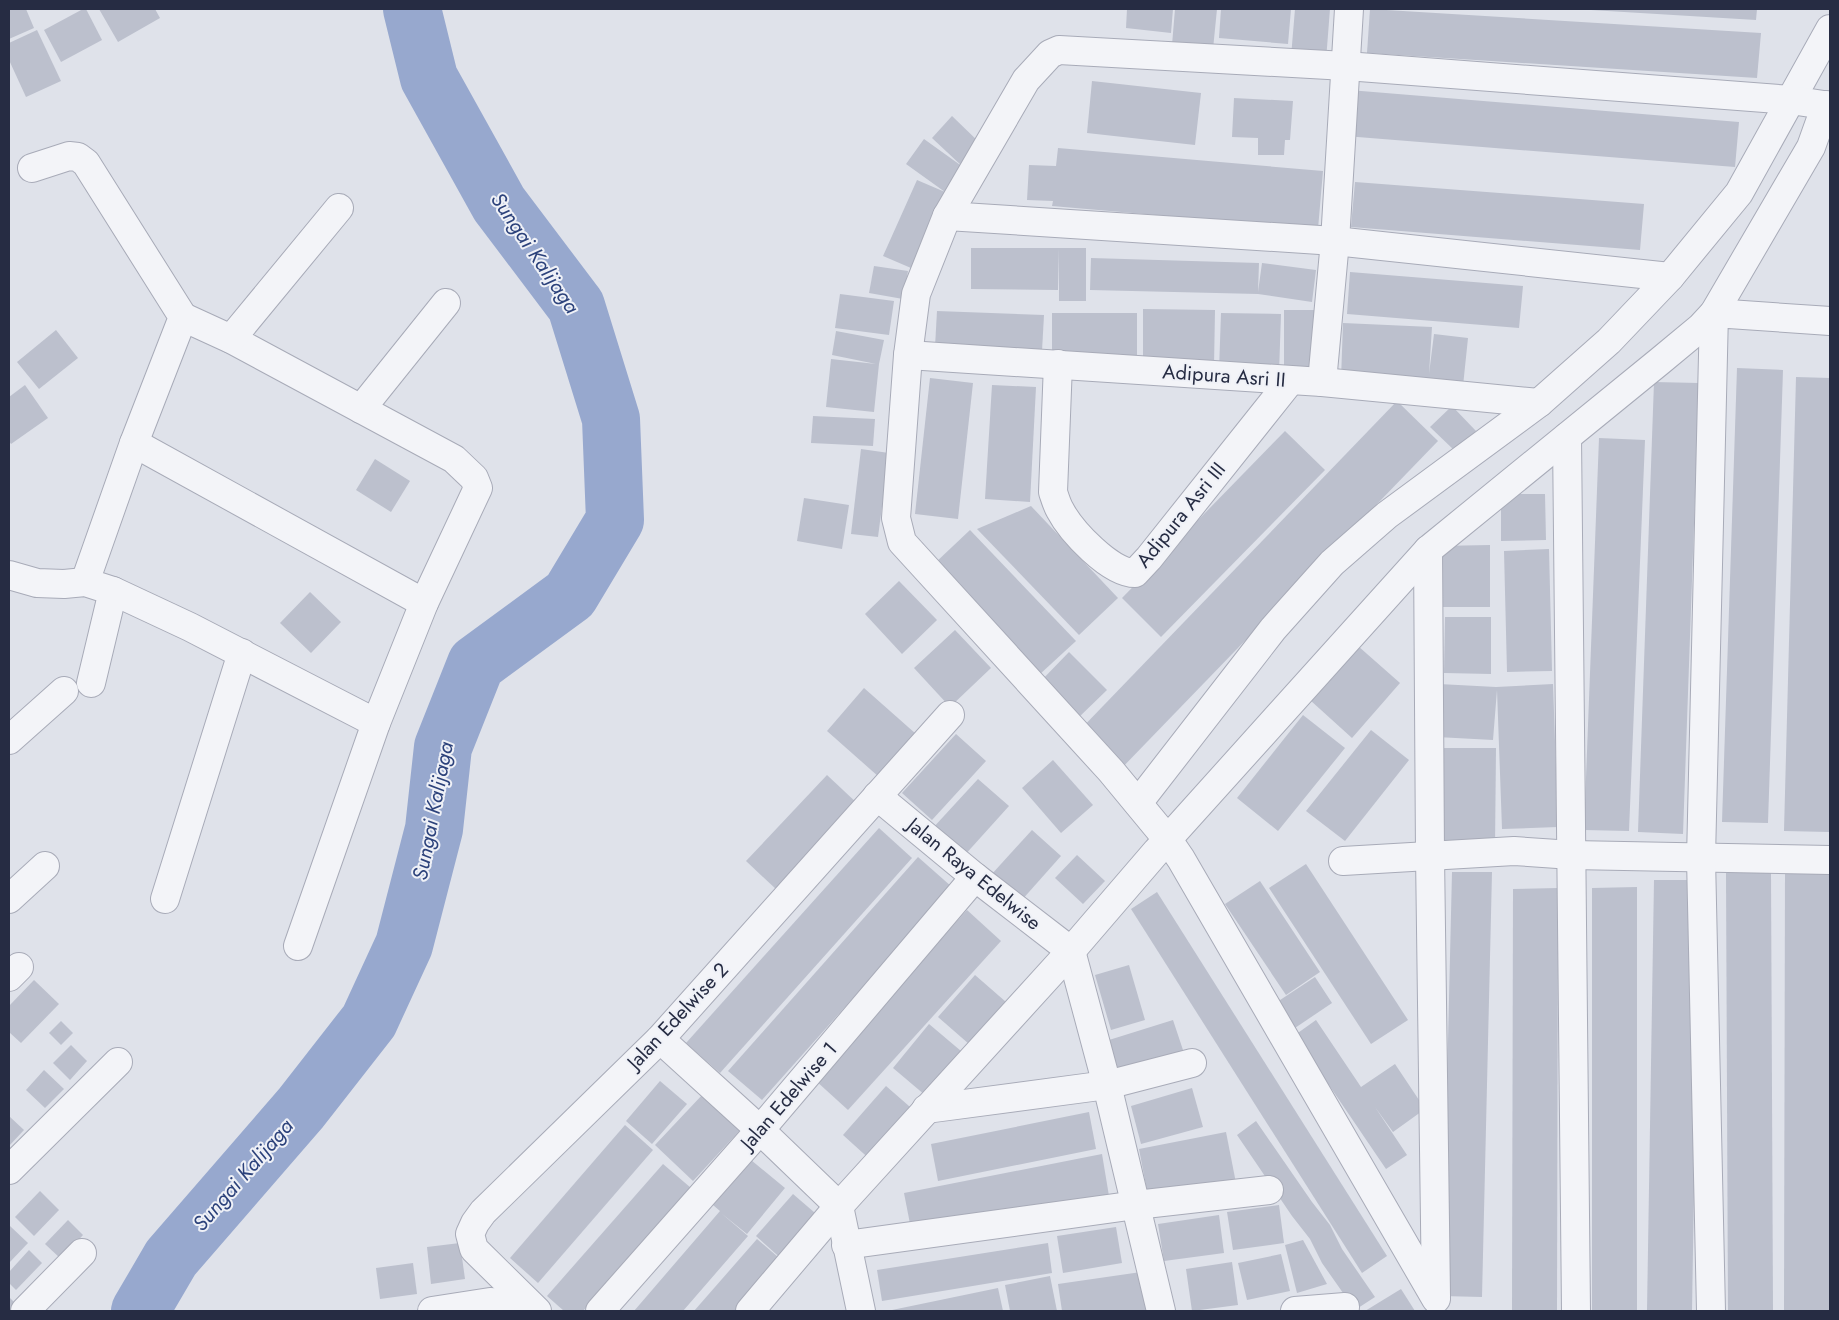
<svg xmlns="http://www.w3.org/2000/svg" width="1839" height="1320" viewBox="0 0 1839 1320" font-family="Jost,sans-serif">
  <rect width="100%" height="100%" fill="#dfe2ea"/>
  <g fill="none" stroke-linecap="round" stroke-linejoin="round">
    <polyline stroke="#97a8ce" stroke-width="58" points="140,1311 171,1258 301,1108 369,1021 404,945 434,829 443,747 476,664 570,595 615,520 611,419 576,306 499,204 429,78 412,9"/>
  </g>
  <g fill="#bcc0cd">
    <polygon points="9,9 26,9 34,28 9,39"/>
    <polygon points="83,9 86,9 102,40 61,62 44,30"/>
    <polygon points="99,9 155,9 160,18 118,42"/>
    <polygon points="1127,9 1173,9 1171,33 1126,28"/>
    <polygon points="1175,9 1217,9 1213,49 1172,45"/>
    <polygon points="1221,9 1291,9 1288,44 1219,38"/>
    <polygon points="1295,9 1330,9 1326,60 1291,57"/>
    <polygon points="1370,9 1761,33 1757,78 1367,53"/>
    <polygon points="1591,9 1757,9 1756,20 1591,10"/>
    <polygon points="37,30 61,81 26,97 9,60 9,43"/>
    <polygon points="1092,81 1201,93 1195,145 1087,133"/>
    <polygon points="1349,90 1739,122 1735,167 1345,136"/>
    <polygon points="1234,98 1293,101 1290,140 1285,140 1284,155 1258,155 1258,138 1232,137"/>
    <polygon points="952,116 983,146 963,167 932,138"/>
    <polygon points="924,139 963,167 945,192 911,268 883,256 917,180 945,192 906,164"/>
    <polygon points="1058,148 1323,171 1318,229 1052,206 1053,201 1027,200 1029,165 1056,166"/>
    <polygon points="1355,182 1644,204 1640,250 1351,227"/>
    <polygon points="971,248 1059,248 1058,290 971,289"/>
    <rect x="1059" y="248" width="27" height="53"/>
    <polygon points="1091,258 1259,263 1258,292 1262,263 1316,270 1312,302 1258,294 1090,290"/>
    <polygon points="874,266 908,271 903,299 869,293"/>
    <polygon points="1350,272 1523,286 1519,328 1347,314"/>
    <polygon points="840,294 894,301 889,335 835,328"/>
    <polygon points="1143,309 1215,310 1214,366 1143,365"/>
    <rect x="1284" y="310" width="31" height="67"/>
    <polygon points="937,311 1044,315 1042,351 935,347"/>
    <rect x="1052" y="313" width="85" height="46"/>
    <polygon points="1221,313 1281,314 1279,373 1219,371"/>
    <polygon points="1343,323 1432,327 1429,374 1434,334 1468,338 1463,386 1341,379"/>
    <polygon points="56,330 78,358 39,389 17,362"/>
    <polygon points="836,331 884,340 879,364 874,412 826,407 831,359 876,364 832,355"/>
    <polygon points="1737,368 1783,370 1768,823 1722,822"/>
    <polygon points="1796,377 1830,378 1830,777 1829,832 1784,831"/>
    <polygon points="930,378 973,383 958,519 915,514"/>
    <polygon points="1654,382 1699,383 1683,834 1638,832"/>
    <polygon points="25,385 48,418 11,444 9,441 9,397"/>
    <polygon points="992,385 1036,387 1030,502 985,499"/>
    <polygon points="1397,401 1438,441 1118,772 1077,733"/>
    <polygon points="1452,406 1476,431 1455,451 1430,427"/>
    <polygon points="813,416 875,419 873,446 811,443"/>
    <polygon points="1285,431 1325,470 1161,637 1122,598"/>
    <polygon points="1599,438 1645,440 1629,831 1584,830"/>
    <polygon points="861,449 889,453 878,537 851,534"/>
    <polygon points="375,459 410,481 391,512 356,490"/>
    <polygon points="1501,494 1545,494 1546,540 1501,541"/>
    <polygon points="804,498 849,505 842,549 797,541"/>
    <polygon points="1031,506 1118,598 1079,635 977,529"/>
    <polygon points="970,530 1076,641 1039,675 934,564"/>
    <polygon points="1490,545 1490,607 1438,607 1438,546"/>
    <polygon points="1549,549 1552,671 1507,672 1504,551"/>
    <polygon points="899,581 937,620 902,654 865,614"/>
    <polygon points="310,592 341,622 311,653 280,623"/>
    <polygon points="1445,617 1491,617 1491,674 1444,673"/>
    <polygon points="955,630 991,668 950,707 914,668"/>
    <polygon points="1358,646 1400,683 1352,738 1310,700"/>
    <polygon points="1069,652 1107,690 1076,720 1039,683"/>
    <polygon points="1439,684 1496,687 1553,684 1558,827 1502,829 1497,690 1493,740 1437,737"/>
    <polygon points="864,688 916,734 879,777 827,731"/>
    <polygon points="1303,715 1345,748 1278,831 1237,798"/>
    <polygon points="1371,730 1409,760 1345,841 1306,811"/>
    <polygon points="956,734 986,761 932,820 902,793"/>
    <polygon points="1435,748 1496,748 1495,847 1434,847"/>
    <polygon points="1053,760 1093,805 1061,833 1022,788"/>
    <polygon points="827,775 859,805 778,891 746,861"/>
    <polygon points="978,779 1009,806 963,857 932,829"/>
    <polygon points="879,828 912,858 720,1073 686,1043"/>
    <polygon points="1032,830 1061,856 1021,901 991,875"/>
    <polygon points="1077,855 1105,881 1083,904 1055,878"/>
    <polygon points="918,857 952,887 762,1100 728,1071"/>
    <polygon points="1306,864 1408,1020 1371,1044 1269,888"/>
    <polygon points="1785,869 1830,869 1830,1311 1784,1311"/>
    <polygon points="1452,872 1492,872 1482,1297 1442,1296"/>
    <polygon points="1726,873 1771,873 1773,1311 1728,1311"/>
    <polygon points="1654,880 1699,880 1692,1311 1647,1311"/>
    <polygon points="1260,881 1320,972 1286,995 1225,904"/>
    <polygon points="1637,887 1637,1311 1592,1311 1592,888"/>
    <polygon points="1558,888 1557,1311 1512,1311 1513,889"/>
    <polygon points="1157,892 1387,1256 1362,1273 1131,909"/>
    <polygon points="967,910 1001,941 848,1110 815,1080"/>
    <polygon points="1129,965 1145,1020 1111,1030 1095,975"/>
    <polygon points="975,975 1006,1002 969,1044 938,1017"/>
    <polygon points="1315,977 1332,1003 1289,1032 1271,1006"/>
    <polygon points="34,980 59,1004 21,1043 9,1032 9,1006"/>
    <polygon points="1173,1020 1185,1056 1120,1076 1109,1040"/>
    <polygon points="1316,1020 1361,1087 1395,1064 1425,1109 1393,1132 1375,1107 1407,1155 1386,1169 1295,1035"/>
    <polygon points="61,1021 73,1033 61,1045 49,1033"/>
    <polygon points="929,1024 961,1051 925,1095 893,1068"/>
    <polygon points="71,1045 87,1061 70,1080 53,1063"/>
    <polygon points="44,1070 64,1089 45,1108 26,1090"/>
    <polygon points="660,1081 687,1104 652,1144 626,1121"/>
    <polygon points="886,1086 917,1113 874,1163 843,1135"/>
    <polygon points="1192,1088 1203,1127 1141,1144 1131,1106"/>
    <polygon points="704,1093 742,1128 693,1181 655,1145"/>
    <polygon points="1089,1112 1096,1149 938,1181 931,1144"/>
    <polygon points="9,1116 24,1130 9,1146"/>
    <polygon points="1256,1121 1312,1202 1330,1225 1342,1249 1375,1297 1355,1310 1322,1263 1310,1239 1292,1216 1237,1135"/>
    <polygon points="625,1125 653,1150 538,1283 510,1258"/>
    <polygon points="1226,1132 1236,1183 1149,1201 1139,1149"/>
    <polygon points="1102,1154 1109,1196 912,1234 904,1193"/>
    <polygon points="751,1160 785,1188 747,1234 721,1213 748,1236 683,1311 634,1311 720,1211 713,1205"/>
    <polygon points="663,1164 691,1188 583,1311 564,1311 547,1296"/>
    <polygon points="40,1191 59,1210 34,1236 15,1217"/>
    <polygon points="793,1194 822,1219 785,1262 756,1236"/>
    <polygon points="1279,1205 1284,1243 1233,1250 1227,1212"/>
    <polygon points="1219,1215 1224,1253 1164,1261 1158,1224"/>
    <polygon points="68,1220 83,1235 61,1259 45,1244"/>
    <polygon points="10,1226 28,1243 9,1263 9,1228"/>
    <polygon points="1116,1227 1122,1263 1063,1273 1057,1236"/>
    <polygon points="757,1239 785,1263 743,1311 694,1311"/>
    <polygon points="1303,1240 1327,1284 1297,1293 1285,1245"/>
    <polygon points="460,1243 465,1279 431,1284 427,1247"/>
    <polygon points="1048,1243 1052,1273 882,1301 877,1270"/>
    <polygon points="29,1250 42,1263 16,1290 9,1283 9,1272"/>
    <polygon points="1281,1254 1290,1291 1247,1300 1238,1263"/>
    <polygon points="1232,1262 1238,1305 1192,1311 1186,1269"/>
    <polygon points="413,1263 417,1294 380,1299 376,1268"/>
    <polygon points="1141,1272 1146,1311 1062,1311 1058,1284"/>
    <polygon points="1050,1276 1057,1311 1010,1311 1005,1285"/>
    <polygon points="998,1288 1003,1311 892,1311 892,1310"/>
    <polygon points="1401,1289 1415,1311 1365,1311"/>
    <polygon points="9,1297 17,1305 11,1311 9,1311"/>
  </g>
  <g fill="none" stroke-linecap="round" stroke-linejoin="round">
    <defs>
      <g id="minor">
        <polyline points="32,168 69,156 78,157 86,163 183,317 134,443 85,582"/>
        <polyline points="947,216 1335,241 1670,277"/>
        <polyline points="183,317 231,339 454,459 474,478 478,488 424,603 376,723 298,946"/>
        <polyline points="231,339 339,208"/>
        <polyline points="908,355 1322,382 1539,403"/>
        <path d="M1058 364 1053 492C1055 498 1057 505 1060 510 1071 531 1110 573 1135 573L1149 558 1290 381"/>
        <polyline points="1322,382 1335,241 1349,9"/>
        <polyline points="361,409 446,303"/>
        <polyline points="1567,437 1576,1311"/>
        <polyline points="134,443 424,603"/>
        <polyline points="1428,550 1430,855 1436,1296"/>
        <polyline points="9,575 37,583 64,584 85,582 113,591 190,627 376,723"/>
        <polyline points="91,683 113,591"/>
        <polyline points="9,740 64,691"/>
        <polyline points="877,796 975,877 1071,951"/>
        <polyline points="1138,803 1273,629 1332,563 1387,515 1539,403 1609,341 1670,277 1739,193 1830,29"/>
        <polyline points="1343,861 1514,851 1572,855 1830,860"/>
        <polyline points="9,899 45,866"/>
        <polyline points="165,899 242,653"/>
        <polyline points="1071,951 1107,1085 1161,1311"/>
        <polyline points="9,977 19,967"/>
        <polyline points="660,1039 760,1130 839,1206 861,1311"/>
        <polyline points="926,1109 1107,1085 1192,1063"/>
        <polyline points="9,1170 118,1062"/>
        <polyline points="846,1245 1136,1205 1269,1190"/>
        <polyline points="1436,1299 1181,859 1168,840 1111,771 902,542 896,518 908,355 916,294 947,216 1026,80 1050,54 1059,50 1346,66 1791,100 1830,106"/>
        <polyline points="25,1311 82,1253"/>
        <polyline points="432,1311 490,1302 530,1305"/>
        <polyline points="537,1311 474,1249 470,1234 475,1223 483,1212 660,1039 950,715"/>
        <polyline points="600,1311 760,1130 975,877"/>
        <polyline points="750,1311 839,1206 1071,951 1157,851 1428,550 1660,361 1701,327 1714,313 1811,147 1826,105"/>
        <polyline points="1295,1311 1345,1307"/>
        <polyline points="1711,1311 1701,858 1714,313 1830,321"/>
      </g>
    </defs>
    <use href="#minor" stroke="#a8abb8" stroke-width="30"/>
    <use href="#minor" stroke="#f3f4f8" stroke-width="28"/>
  </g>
  <g text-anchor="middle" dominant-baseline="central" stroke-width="4" stroke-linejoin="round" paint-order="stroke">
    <g font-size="20" fill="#262c43" stroke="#eff1f7">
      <text transform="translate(1224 376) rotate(4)">Adipura Asri II</text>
      <text transform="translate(1181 515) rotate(-51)">Adipura Asri III</text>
      <text transform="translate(974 874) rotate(39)">Jalan Raya Edelwise</text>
      <text transform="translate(678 1016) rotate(-47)">Jalan Edelwise 2</text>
      <text transform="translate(789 1096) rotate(-49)">Jalan Edelwise 1</text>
    </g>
    <g font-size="21" font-style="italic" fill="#2c427b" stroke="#eff1f7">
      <text transform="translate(535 253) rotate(56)">Sungai Kalijaga</text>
      <text transform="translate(433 811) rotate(-79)">Sungai Kalijaga</text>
      <text transform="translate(243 1175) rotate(-49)">Sungai Kalijaga</text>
    </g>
  </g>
  <rect width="1839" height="1320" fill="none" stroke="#262c43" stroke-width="20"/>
</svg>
